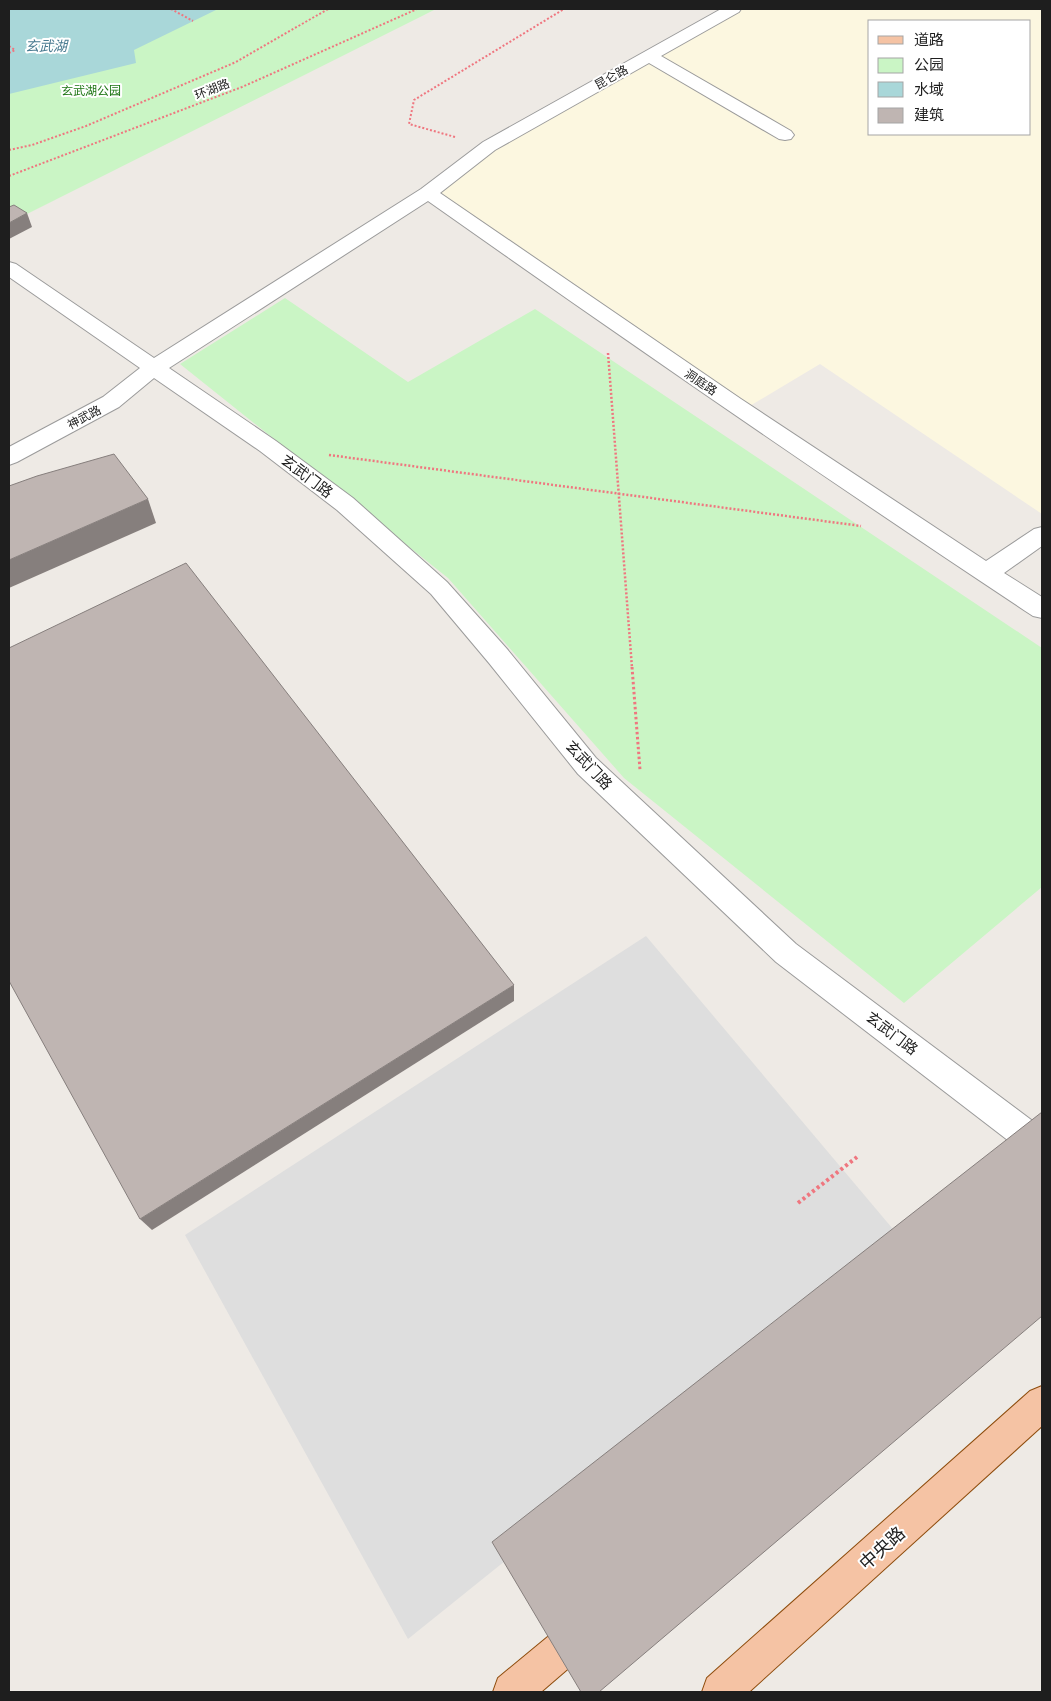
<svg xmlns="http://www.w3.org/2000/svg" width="1051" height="1701" viewBox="0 0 1051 1701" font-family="'PT Sans Narrow','Noto Sans SC',sans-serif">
  <rect width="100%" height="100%" fill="#eeeae5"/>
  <path fill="#fcf7e0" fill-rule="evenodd" d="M733 9H1037L1042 11V514L820 364 743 410 428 193 489 146ZM870 21H1030V134H870Z"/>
  <g fill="#caf5c5">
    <polygon points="9,9 436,9 9,223"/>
    <polygon points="285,298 408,382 535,309 1042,648 1042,887 904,1003 624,778 448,578 180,364"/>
  </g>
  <polygon fill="#dedede" points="646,936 903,1241 408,1639 185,1235"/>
  <polygon fill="#a9d7d9" points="9,9 218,9 134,50 136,63 9,94"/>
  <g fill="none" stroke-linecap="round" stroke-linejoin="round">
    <defs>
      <path id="minor" d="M721 9H741L739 12 661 56 791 131 794 135 791 139 785 140 779 139 649 63 495 150 440 193 741 399 986 561 1034 529 1042 527V546L1004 573 1042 597V618L1033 616C829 481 628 342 428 201L169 368 276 441 353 498 447 582 507 649 596 758 796 944 1042 1128V1162L1031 1158 776 962 578 774 489 663 431 594 337 510 260 451 154 378 119 407 17 462 9 465V447L103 397 140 368 9 277V262L16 264 154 358 421 189 483 142Z"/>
      <g id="major">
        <polygon points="1042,1386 1042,1426 749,1692 702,1692 707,1678 1030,1391"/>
        <polygon points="586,1610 599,1616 605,1629 599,1642 541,1692 493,1692 498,1678 573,1616"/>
      </g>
    </defs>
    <use href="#minor" stroke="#9b9b9b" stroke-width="2"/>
    <use href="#major" stroke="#8d4b0b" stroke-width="2"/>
    <g stroke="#ef767f" stroke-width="2" stroke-dasharray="2 2" stroke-linecap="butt">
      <polyline points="171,9 193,21"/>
      <polyline points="9,46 15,50 9,53"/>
      <polyline points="455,137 409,124 414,100 564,9"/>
      <polyline points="9,150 32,145 86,126 236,62 328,9"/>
      <polyline points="9,176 242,87 417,9"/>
    </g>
    <g stroke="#ef767f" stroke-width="2.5" stroke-dasharray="2 2" stroke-linecap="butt">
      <polyline points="608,353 632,668"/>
      <polyline points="329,455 861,526"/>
    </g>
    <polyline stroke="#ef767f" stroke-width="3" stroke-dasharray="2.5 2.5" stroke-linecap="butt" points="632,667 640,770"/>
    <polyline stroke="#ef767f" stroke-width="4" stroke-dasharray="3 3" stroke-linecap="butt" points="798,1203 857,1157"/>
    <use href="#minor" fill="#fff" fill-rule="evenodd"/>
    <use href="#major" fill="#f5c3a4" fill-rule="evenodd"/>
  </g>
  <g fill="#867f7d">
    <polygon points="27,213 32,227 9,239 9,223"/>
    <polygon points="148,499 156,523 9,588 9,560"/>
    <polygon points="514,985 514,1001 152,1230 140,1219"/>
  </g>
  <g fill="#bfb5b2" stroke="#867f7d">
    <polygon points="14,205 27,213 9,223 9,207"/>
    <polygon points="114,454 148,499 9,560 9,486 37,476"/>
    <polygon points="186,563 514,985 140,1219 9,981 9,648"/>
    <polygon points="1042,1112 1042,1316 599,1692 581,1692 492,1542"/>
  </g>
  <g text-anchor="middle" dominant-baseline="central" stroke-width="4" stroke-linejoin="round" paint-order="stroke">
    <g font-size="12" fill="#1e1e1e" stroke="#fff">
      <text transform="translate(611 77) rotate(-29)">昆仑路</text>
      <text transform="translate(212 89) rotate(-21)">环湖路</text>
      <text transform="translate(701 382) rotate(34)">洞庭路</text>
      <text transform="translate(84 417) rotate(-28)">神武路</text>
    </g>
    <g font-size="12" fill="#1d7514" stroke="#fff">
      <text x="91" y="90">玄武湖公园</text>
    </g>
    <g font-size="14" font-style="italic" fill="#487a90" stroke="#fff">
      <text x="46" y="46">玄武湖</text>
    </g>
    <g font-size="15" fill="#1e1e1e" stroke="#fff">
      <text transform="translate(307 476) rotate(37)">玄武门路</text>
      <text transform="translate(589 765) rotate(47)">玄武门路</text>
      <text transform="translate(892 1033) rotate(37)">玄武门路</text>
    </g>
    <g font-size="18" fill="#1e1e1e" stroke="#fff">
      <text transform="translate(882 1548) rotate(-42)">中央路</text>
    </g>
  </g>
  <rect width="1051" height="1701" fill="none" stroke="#1e1e1e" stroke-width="20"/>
  <rect x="868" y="20" width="162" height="115" fill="#ffffff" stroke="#a5a5a5"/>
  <rect x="878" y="36" width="25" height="8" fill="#f5c3a4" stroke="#a5a5a5"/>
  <text x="914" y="45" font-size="15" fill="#1e1e1e">道路</text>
  <rect x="878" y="58" width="25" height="15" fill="#caf5c5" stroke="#a5a5a5"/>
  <text x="914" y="70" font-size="15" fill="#1e1e1e">公园</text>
  <rect x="878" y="82" width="25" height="15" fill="#a9d7d9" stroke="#a5a5a5"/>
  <text x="914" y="95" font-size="15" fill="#1e1e1e">水域</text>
  <rect x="878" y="108" width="25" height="15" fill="#bfb5b2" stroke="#a5a5a5"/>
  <text x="914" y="120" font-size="15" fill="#1e1e1e">建筑</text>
</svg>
